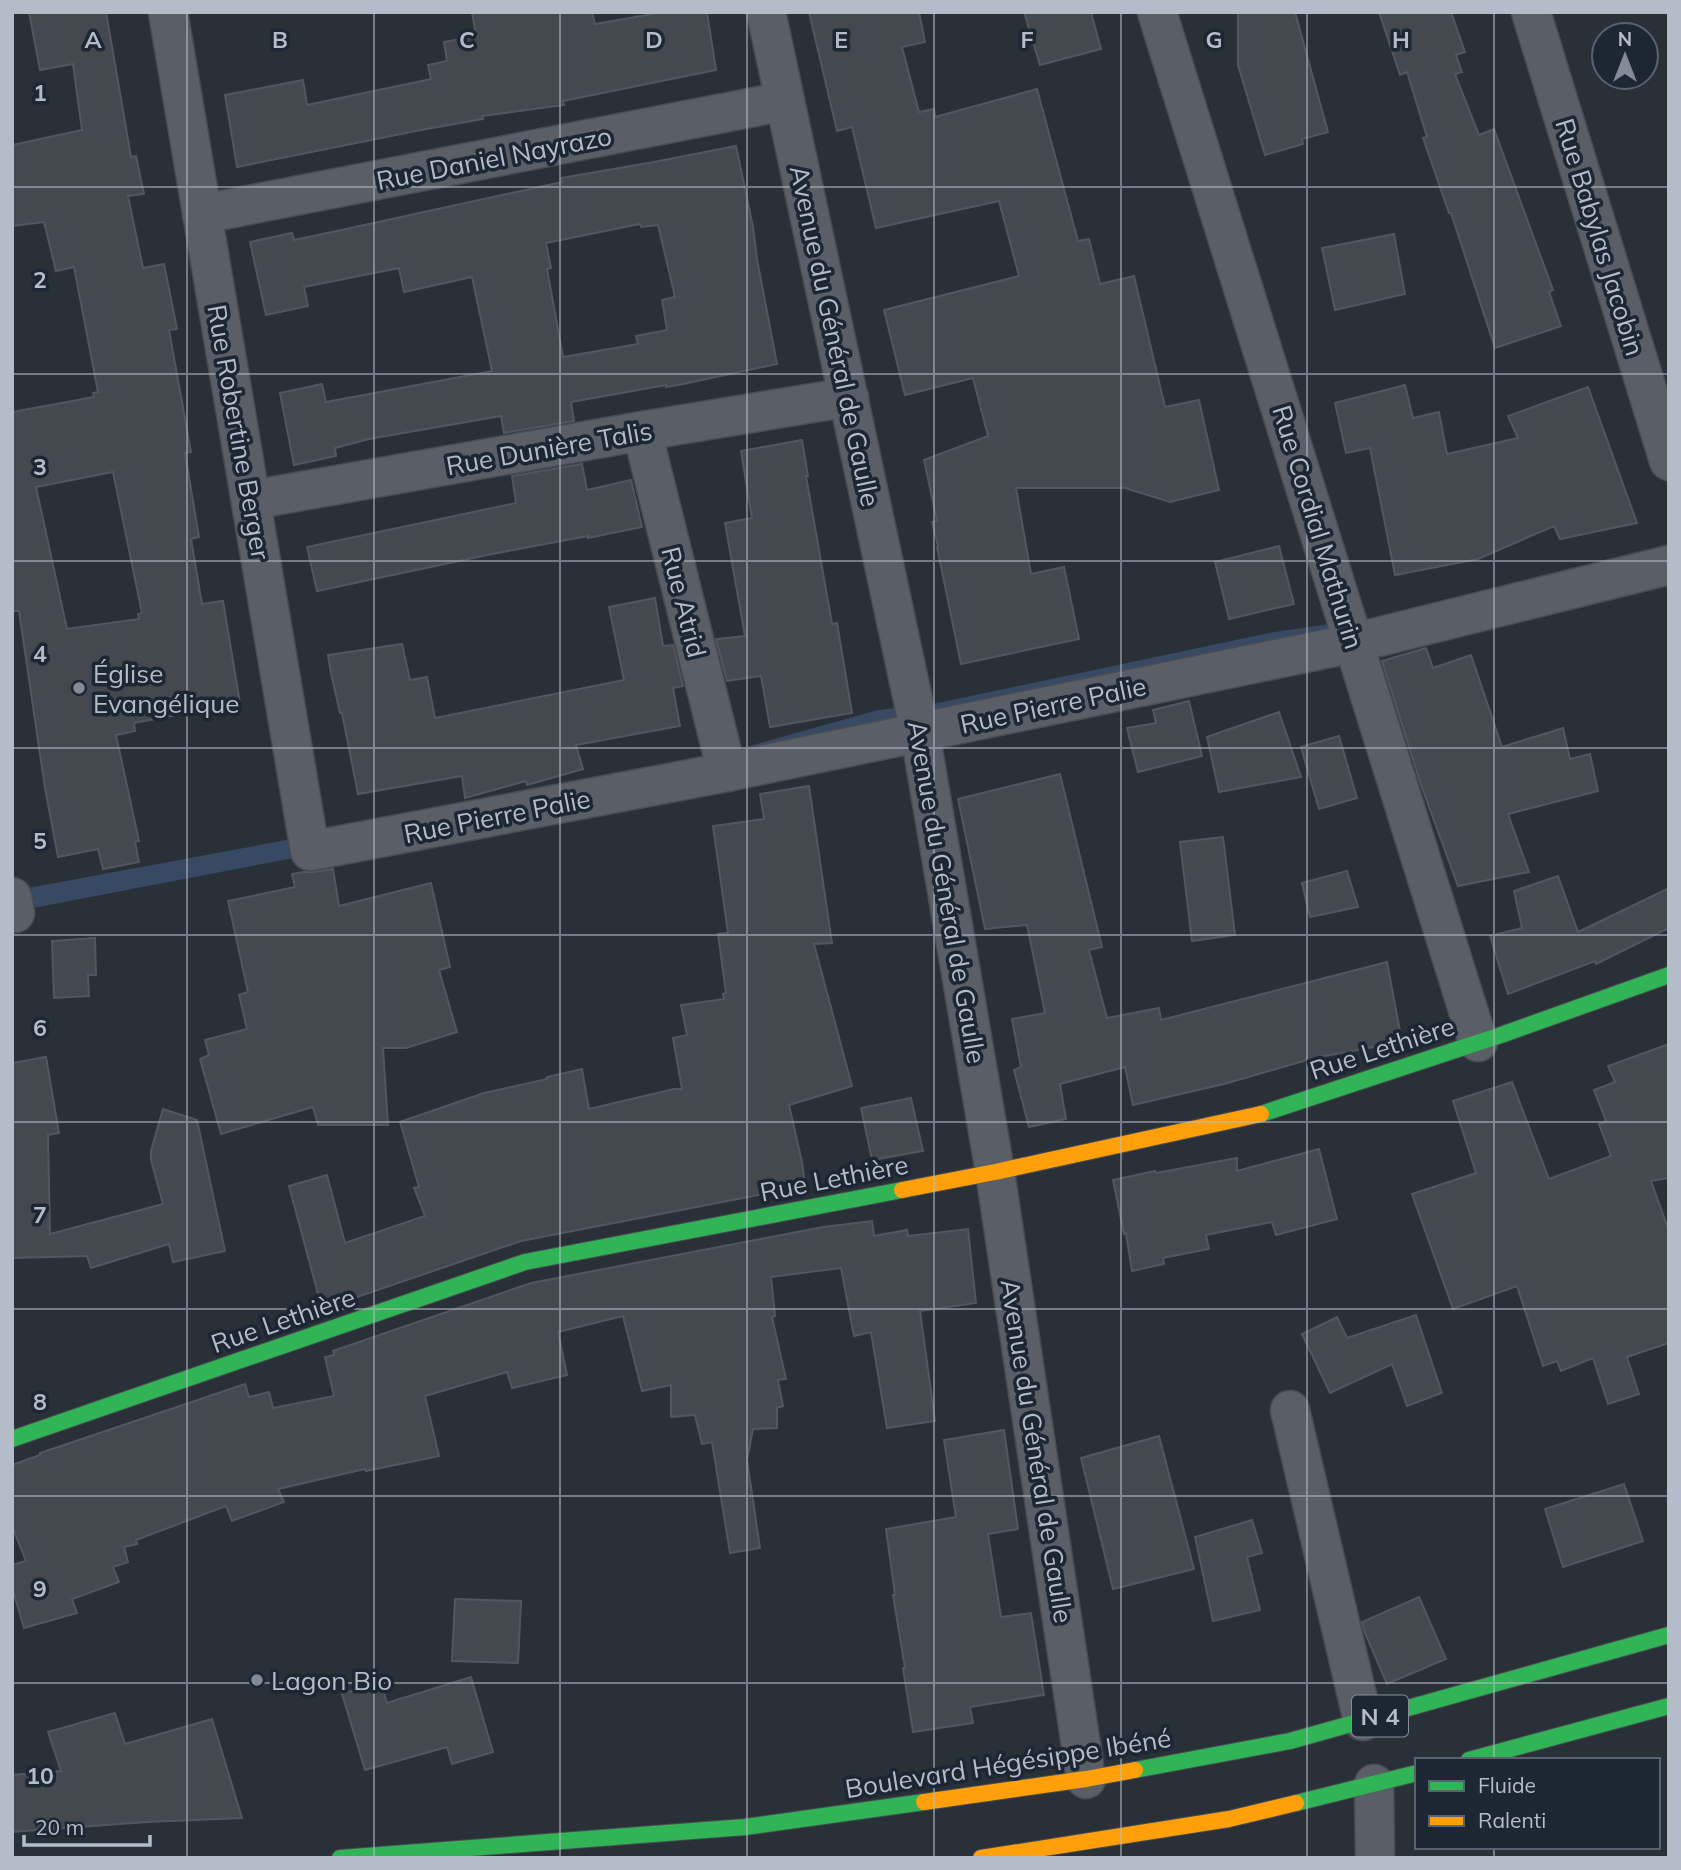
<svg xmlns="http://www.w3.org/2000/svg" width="1681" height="1870" viewBox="0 0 1681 1870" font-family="Mulish,sans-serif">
  <rect width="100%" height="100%" fill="#2a3038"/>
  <polygon fill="#384963" points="1425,610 304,856 12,912 12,891 351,828 714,756 878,710 938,703 1269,633"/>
  <g fill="#444950" stroke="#52575f" stroke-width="2" fill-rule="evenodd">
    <path d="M29 12H106L131 157 136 156 144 194 128 196 143 268 164 264 177 329 169 330 191 452 185 453 199 537 191 539 202 604 223 601 240 703 134 723 135 731 116 735 139 841 135 842 139 862 103 869 98 849 58 857 45 788 19 611H12V412L94 397 93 393 98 392 74 267 56 271 44 222 12 226V145L82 130 73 64 40 70ZM113 472 142 613 138 614 139 619 67 629 36 487Z"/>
    <polygon points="472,12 592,12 595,24 664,12 707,12 716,70 563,101 564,105 482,116 483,119 421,130 237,167 225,95 303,80 307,105 431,79 428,65 447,61 444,42 476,36"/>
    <polygon points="809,12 919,12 925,42 902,47 919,112 934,109 935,117 1037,89 1078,241 1089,239 1100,284 1134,276 1165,407 1199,400 1219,490 1170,502 1125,488 1016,488 1031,574 1064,567 1079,639 961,664 937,547 938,546 932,522 937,521 924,460 988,436 973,378 905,395 884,310 1019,276 999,201 876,228 852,127 837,131"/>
    <polygon points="1024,12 1091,12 1101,49 1040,65"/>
    <polygon points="1238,12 1295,12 1328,132 1302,139 1303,144 1265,155 1238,65"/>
    <polygon points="1379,12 1451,12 1465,52 1456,55 1462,72 1455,74 1479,135 1494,129 1553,290 1549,292 1561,326 1495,348 1451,213 1449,213 1423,138 1427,137 1407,72 1400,75"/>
    <path d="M736 146 753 227 757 259 777 364 683 384 666 387V385L571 402 574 421 504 433 501 416 369 439 335 448 336 456 294 465 280 393 322 384 326 402 492 371 472 277 404 292 399 268 304 287 308 306 266 315 250 242 292 233 294 240 346 229 562 182 561 178 654 162ZM640 224 641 227 658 225 675 297 662 300 667 330 636 336 638 344 563 357 547 269 551 268 546 243Z"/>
    <polygon points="1394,234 1405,294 1335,310 1322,248"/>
    <polygon points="1405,385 1413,418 1439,412 1447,454 1518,438 1508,416 1588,387 1637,523 1560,539 1554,526 1478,559 1395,575 1370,448 1346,453 1335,403"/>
    <polygon points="802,440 808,476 806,476 832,624 837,623 852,713 770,727 761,676 727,681 716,639 745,636 725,523 752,518 741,451"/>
    <polygon points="582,464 587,490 631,480 642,527 588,538 588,536 492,554 317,591 307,547 516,503 512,476"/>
    <polygon points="1279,546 1294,604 1229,619 1215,562"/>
    <polygon points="655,598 663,646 673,645 683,686 673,688 680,726 576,745 583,769 527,785 526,781 465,798 462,776 358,794 342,713 340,713 331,673 328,655 402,644 410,680 427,677 435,718 624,680 609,607"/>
    <polygon points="1426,648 1433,668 1471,655 1502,747 1563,728 1570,759 1590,754 1598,791 1508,814 1529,872 1458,886 1421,785 1382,661"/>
    <polygon points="1189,701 1202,756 1138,772 1127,728 1156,723 1153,710"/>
    <polygon points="1279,712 1301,777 1219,792 1207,737"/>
    <polygon points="1339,736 1357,798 1319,809 1301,747"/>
    <polygon points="1060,774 1102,947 1089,950 1107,1018 1159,1008 1161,1020 1387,962 1402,1042 1314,1058 1224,1084 1133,1105 1125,1067 1060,1084 1066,1119 1029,1127 1014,1070 1021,1067 1012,1019 1045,1013 1027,925 985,929 958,799"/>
    <polygon points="809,786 832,943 814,944 852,1086 789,1105 802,1162 805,1186 521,1241 322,1309 289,1186 327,1175 345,1243 425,1216 414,1188 419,1187 400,1122 484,1093 547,1079 547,1077 582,1069 589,1109 674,1089 682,1089 673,1038 687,1035 681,1005 724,999 723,994 726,993 718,934 728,933 713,826 764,819 760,794"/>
    <polygon points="1223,837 1235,935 1192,941 1180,842"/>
    <polygon points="333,869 339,906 431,883 450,967 439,970 457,1032 406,1048 383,1048 388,1125 318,1125 313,1107 221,1134 200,1059 209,1055 205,1040 247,1029 239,995 248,992 228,901 295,887 292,874 303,872 314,872"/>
    <polygon points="1347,871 1358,907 1310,917 1302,883"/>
    <polygon points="1558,876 1578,932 1669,888 1669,928 1596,964 1595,961 1508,994 1490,936 1522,928 1514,891"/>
    <polygon points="95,938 96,975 88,975 89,996 54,998 52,941"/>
    <polygon points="1669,1044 1669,1178 1651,1181 1669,1231 1669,1343 1627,1357 1639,1394 1608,1404 1593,1358 1561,1371 1557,1361 1543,1366 1517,1286 1453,1309 1412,1194 1476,1173 1453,1101 1512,1082 1549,1179 1611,1156 1599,1124 1606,1121 1594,1090 1615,1082 1608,1066"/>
    <polygon points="46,1057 59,1133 48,1135 50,1234 163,1204 151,1160 151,1151 163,1109 197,1120 225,1251 173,1262 169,1244 91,1268 87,1256 12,1258 12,1063"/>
    <polygon points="911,1098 923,1151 872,1160 861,1108"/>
    <polygon points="1319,1149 1337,1219 1276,1235 1272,1222 1206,1235 1209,1249 1163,1258 1164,1264 1132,1271 1126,1233 1124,1234 1113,1180 1155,1171 1156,1173 1237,1158 1237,1171"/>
    <polygon points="872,1221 874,1236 907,1230 908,1236 968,1229 976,1303 920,1311 935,1421 887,1428 871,1332 854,1336 841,1268 771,1277 775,1316 772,1317 786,1379 778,1380 783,1406 777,1408 777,1428 753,1429 747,1460 760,1548 730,1553 712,1442 702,1444 695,1415 671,1417 671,1385 642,1391 623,1316 558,1332 567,1375 512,1388 507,1372 425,1396 439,1456 366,1471 365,1469 278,1489 284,1502 232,1521 226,1506 136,1540 137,1544 124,1547 128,1562 113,1567 119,1582 72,1599 77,1613 24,1628 12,1587 12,1565 26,1561 12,1526 12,1465 40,1455 40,1453 245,1384 249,1397 269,1392 273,1408 334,1396 325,1357 334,1355 333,1351 531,1283 823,1227"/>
    <polygon points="1416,1315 1442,1393 1407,1406 1392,1364 1330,1393 1302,1334 1337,1317 1347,1338"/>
    <polygon points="1004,1430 1018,1529 988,1534 1001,1617 1031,1613 1044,1695 970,1707 973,1723 913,1732 903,1668 905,1668 893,1595 895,1595 886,1529 956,1517 944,1440"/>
    <polygon points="1159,1436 1194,1569 1113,1589 1081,1458"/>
    <polygon points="1624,1484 1643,1541 1563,1567 1545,1509"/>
    <polygon points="1252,1520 1262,1553 1247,1557 1260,1610 1213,1621 1195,1537"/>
    <polygon points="1419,1597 1446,1659 1387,1684 1365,1633 1362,1622"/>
    <polygon points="455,1599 521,1601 518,1663 452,1661"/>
    <polygon points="471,1677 493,1752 452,1764 447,1747 365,1770 342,1694 381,1682 387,1703"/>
    <polygon points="115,1713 125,1744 212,1719 242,1818 147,1822 12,1832 12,1775 61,1771 48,1732"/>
  </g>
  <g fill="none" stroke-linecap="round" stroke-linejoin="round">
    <defs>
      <g id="street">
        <polyline points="168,12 310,851 727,772 1354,643 1669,565"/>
        <polyline points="766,12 920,733 995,1172 1086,1779"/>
        <polyline points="1157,12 1478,1042"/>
        <polyline points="1531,12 1669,461"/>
        <polyline points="202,214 785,101"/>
        <polyline points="642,431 727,772"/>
        <polyline points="251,500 642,431 849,397"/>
        <polyline points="12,897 15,913"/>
        <polyline points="1290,1410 1363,1721"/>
        <polyline points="1374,1784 1375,1858"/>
      </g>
      <g id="fast">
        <polyline points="1261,1114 1501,1035 1669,975"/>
        <polyline points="12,1439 525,1262 902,1190"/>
        <polyline points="1469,1760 1669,1706"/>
        <polyline points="1135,1770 1290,1741 1669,1635"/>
        <polyline points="1296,1803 1417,1773"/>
        <polyline points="340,1858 745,1827 924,1802"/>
      </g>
      <g id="slow">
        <polyline points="902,1190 995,1172 1261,1114"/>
        <polyline points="924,1802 1086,1779 1135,1770"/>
        <polyline points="981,1858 1229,1819 1296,1803"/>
      </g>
    </defs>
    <use href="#street" stroke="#484c53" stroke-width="41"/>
    <use href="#fast" stroke="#484c53" stroke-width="18"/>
    <use href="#slow" stroke="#484c53" stroke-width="18"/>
    <use href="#street" stroke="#5a5e66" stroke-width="38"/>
    <use href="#fast" stroke="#30b455" stroke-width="16"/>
    <use href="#slow" stroke="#ff9f0a" stroke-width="16"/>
  </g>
  <path fill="none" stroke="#b4bcc9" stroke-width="2" stroke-opacity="0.55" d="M187 12V1858M374 12V1858M560 12V1858M747 12V1858M934 12V1858M1121 12V1858M1307 12V1858M1494 12V1760M12 187H1669M12 374H1669M12 561H1669M12 748H1669M12 935H1669M12 1122H1669M12 1309H1669M12 1496H1669M12 1683H1669M1494 1847V1858"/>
  <g fill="#848b96" stroke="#1d2633" stroke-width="2.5">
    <circle cx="79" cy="688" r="7"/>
    <circle cx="257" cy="1680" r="7"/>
  </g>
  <g text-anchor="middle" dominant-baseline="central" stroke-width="7" stroke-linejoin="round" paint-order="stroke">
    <rect fill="#1d2633" stroke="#878f9c" stroke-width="2" x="1352" y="1695.5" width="56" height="41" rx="5"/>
    <g font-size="24" font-weight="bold" fill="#b4bcc9">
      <text x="1380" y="1716">N 4</text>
    </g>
    <g font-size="26" fill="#b4bcc9" stroke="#1d2633">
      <text transform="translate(494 158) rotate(-11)">Rue Daniel Nayrazo</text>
      <text transform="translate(1600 237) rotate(73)">Rue Babylas Jacobin</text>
      <text transform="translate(835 336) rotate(78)">Avenue du Général de Gaulle</text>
      <text transform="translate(239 432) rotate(80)">Rue Robertine Berger</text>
      <text transform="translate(549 448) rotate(-10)">Rue Dunière Talis</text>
      <text transform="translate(1318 527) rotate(73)">Rue Cordial Mathurin</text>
      <text transform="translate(684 602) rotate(76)">Rue Atrid</text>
      <text transform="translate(1053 705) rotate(-12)">Rue Pierre Palie</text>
      <text transform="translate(497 816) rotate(-11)">Rue Pierre Palie</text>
      <text transform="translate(947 892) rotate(80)">Avenue du Général de Gaulle</text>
      <text transform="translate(1382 1048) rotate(-18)">Rue Lethière</text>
      <text transform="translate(834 1178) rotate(-11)">Rue Lethière</text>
      <text transform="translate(283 1320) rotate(-19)">Rue Lethière</text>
      <text transform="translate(1037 1451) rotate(81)">Avenue du Général de Gaulle</text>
      <text transform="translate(1008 1763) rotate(-9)">Boulevard Hégésippe Ibéné</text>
    </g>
    <g font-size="26" fill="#b4bcc9" stroke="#1d2633" text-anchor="start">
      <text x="93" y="673">Église<tspan x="93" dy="30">Evangélique</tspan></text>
      <text x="271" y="1680">Lagon Bio</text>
    </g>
  </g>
  <g font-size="23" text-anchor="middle" font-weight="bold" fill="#b4bcc9" stroke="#1d2633" stroke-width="7" stroke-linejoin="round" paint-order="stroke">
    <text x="93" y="48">A</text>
    <text x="280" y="48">B</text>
    <text x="467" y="48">C</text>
    <text x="654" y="48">D</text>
    <text x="841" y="48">E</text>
    <text x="1027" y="48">F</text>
    <text x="1214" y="48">G</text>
    <text x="1401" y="48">H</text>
    <text x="40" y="101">1</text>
    <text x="40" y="288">2</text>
    <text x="40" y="475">3</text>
    <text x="40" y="662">4</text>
    <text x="40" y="849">5</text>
    <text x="40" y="1036">6</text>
    <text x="40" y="1223">7</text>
    <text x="40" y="1410">8</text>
    <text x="40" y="1597">9</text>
    <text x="40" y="1784">10</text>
  </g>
  <rect width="1681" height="1870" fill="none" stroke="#b4bcc9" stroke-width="28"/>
  <rect x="1415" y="1758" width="245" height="91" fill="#1d2633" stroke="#59626f" stroke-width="2"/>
  <rect x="1429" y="1781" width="35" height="10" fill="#30b455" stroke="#59626f" stroke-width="2"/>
  <text x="1478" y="1793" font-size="21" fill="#b4bcc9">Fluide</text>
  <rect x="1429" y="1816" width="35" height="10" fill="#ff9f0a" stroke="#59626f" stroke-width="2"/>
  <text x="1478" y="1828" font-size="21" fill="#b4bcc9">Ralenti</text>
  <g transform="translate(1625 56)"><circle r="33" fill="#1d2633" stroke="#59626f" stroke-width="2"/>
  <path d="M0-5L12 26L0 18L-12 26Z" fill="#848b96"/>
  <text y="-10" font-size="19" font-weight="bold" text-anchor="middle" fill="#b4bcc9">N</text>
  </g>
  <path d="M24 1835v10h126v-10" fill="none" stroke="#b4bcc9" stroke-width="3.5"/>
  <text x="35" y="1835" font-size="21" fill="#b4bcc9" stroke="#1d2633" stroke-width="5" paint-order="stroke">20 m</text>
</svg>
